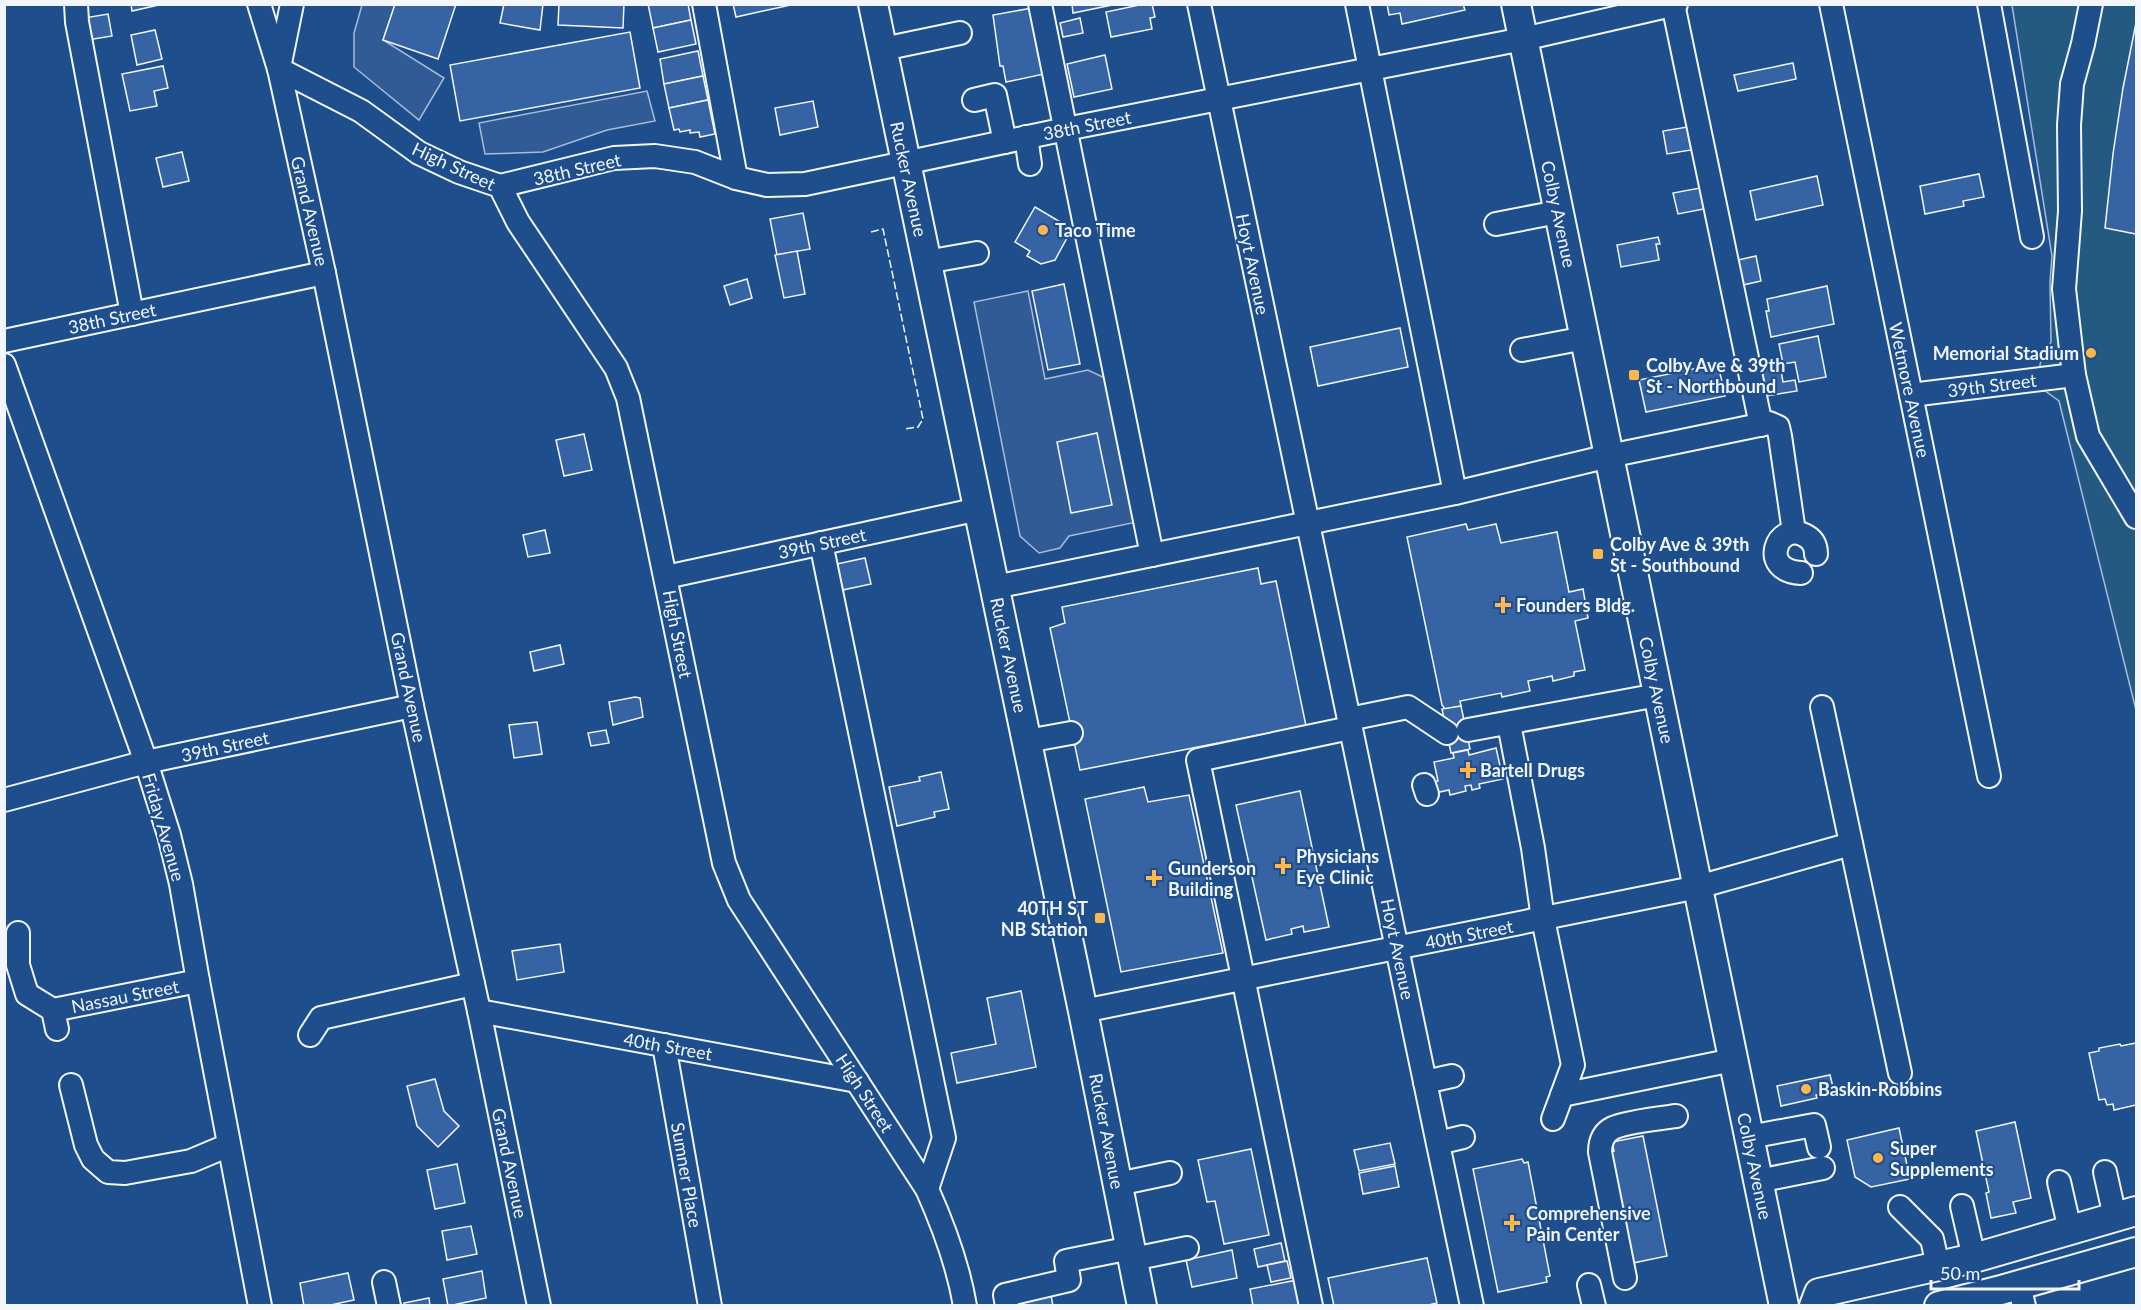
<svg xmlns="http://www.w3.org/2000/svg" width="2141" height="1310" viewBox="0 0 2141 1310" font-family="Lato,sans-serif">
  <rect width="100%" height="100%" fill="#1f4e8c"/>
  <polygon fill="#245a82" stroke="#a8bbd7" stroke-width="1.5" points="2012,5 2136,5 2136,710 2059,401 2044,390 2040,364 2051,342 2050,282 2052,256"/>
  <g fill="#305b95" stroke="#a8bbd7" stroke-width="1.5">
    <polygon points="362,5 395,5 383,40 444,78 419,120 354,67 354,33"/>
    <polygon points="647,91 655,121 607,130 543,152 485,154 479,123"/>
    <polygon points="1028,291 1045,379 1088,370 1107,379 1137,522 1069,536 1060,548 1039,553 1020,536 974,302"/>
  </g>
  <g fill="#3563a3" stroke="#f2f6ff" stroke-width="1.5">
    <polygon points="131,4 163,4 132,11"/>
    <polygon points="395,4 456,4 438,59 383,40"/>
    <polygon points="504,4 543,4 540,30 500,23"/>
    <polygon points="559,4 624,4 623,28 558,25"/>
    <polygon points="648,4 688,4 691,20 653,28"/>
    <polygon points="733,4 795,4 736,17"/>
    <polygon points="1072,4 1117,4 1073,13"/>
    <polygon points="1144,4 1152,4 1155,17 1150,18 1152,29 1111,37 1106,12"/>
    <polygon points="1387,4 1463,4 1465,10 1402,24 1400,13 1389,15"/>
    <polygon points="1032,8 1044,74 1006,82 1003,66 1000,66 993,15"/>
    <polygon points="108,14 112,36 88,40 84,18"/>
    <polygon points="1080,18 1083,33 1063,37 1060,23"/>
    <polygon points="691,20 696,44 658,52 653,28"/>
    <polygon points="2136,23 2136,234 2105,228 2113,154 2123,88"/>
    <polygon points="155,30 162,59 137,65 131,35"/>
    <polygon points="630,32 640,88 460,121 450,65"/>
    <polygon points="698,51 703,76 664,84 660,59"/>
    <polygon points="1105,55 1112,89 1074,97 1067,64"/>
    <polygon points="1793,63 1796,79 1738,91 1734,75"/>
    <polygon points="163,66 168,88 154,91 157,106 130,111 122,74"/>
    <polygon points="703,76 708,100 669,108 664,84"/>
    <polygon points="708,100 715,134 700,137 699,132 690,133 690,130 680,132 679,129 674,130 669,108"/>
    <polygon points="813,101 818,127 780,135 775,108"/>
    <polygon points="1687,127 1691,150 1667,154 1663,131"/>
    <polygon points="182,152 189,181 163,187 156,158"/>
    <polygon points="1979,174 1984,197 1963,201 1964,206 1925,214 1920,186"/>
    <polygon points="1817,176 1823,205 1756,220 1750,191"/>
    <polygon points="1705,187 1709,208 1678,214 1673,193"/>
    <polygon points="1035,207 1062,223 1067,238 1055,260 1041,264 1027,256 1030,251 1015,242"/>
    <polygon points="803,213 810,249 777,255 770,219"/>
    <polygon points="1658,237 1660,244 1656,244 1659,260 1621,267 1617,245"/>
    <polygon points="797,251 805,294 784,298 775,255"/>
    <polygon points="1756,256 1761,281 1743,285 1738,260"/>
    <polygon points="747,279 752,298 730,305 724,286"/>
    <polygon points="1064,284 1080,364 1048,370 1032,291"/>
    <polygon points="1827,286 1834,324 1771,337 1766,311 1769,311 1767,299"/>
    <polygon points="1400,328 1408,367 1318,386 1310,347"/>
    <polygon points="1818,336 1826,377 1799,382 1795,362 1783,364 1779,344"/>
    <polygon points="1779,359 1783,382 1795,380 1797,391 1766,396 1761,362"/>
    <polygon points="1718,364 1725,396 1646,412 1639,380"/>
    <polygon points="1097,433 1112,505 1071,513 1057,442"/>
    <polygon points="584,434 592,470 564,476 556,440"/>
    <polygon points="1466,524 1468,530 1496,524 1501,543 1557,532 1569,592 1583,589 1588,618 1575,621 1585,670 1574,672 1574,676 1553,681 1552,676 1528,681 1530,691 1502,697 1501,693 1460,701 1461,706 1445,709 1442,705 1407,537"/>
    <polygon points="545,530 550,553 528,557 523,535"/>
    <polygon points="865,558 871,584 838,591 832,565"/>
    <polygon points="1258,568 1261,584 1276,581 1306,726 1080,770 1050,628 1065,623 1062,607"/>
    <polygon points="560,645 564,664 534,671 530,652"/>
    <polygon points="635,697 640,698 643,717 613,725 609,702"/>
    <polygon points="1461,706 1470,749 1451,753 1442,709"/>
    <polygon points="537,722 542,754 514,758 509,725"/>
    <polygon points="606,730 609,743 591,746 588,733"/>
    <polygon points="1496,748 1503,779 1479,784 1480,788 1472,790 1471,785 1465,786 1466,791 1450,795 1449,790 1435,793 1433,782 1438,781 1434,762 1454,758 1453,753 1468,750 1469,755"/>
    <polygon points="941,772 949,809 934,812 935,817 897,826 889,787 920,781 919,777"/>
    <polygon points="1144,787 1148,802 1189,795 1223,953 1121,972 1085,799"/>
    <polygon points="1300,791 1329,927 1304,932 1303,926 1291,929 1292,934 1266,940 1236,805"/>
    <polygon points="560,944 564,972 517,980 512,951"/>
    <polygon points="1021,991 1036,1067 957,1083 951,1053 996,1044 987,998"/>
    <polygon points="2136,1043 2136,1105 2114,1110 2113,1104 2107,1105 2105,1099 2099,1100 2089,1053 2099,1051 2099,1048 2120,1044 2121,1046"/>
    <polygon points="1830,1075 1834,1091 1816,1095 1817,1098 1781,1106 1777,1086"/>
    <polygon points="435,1079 444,1111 459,1126 438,1147 417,1126 407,1086"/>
    <polygon points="2015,1122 2031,1198 2013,1202 2016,1213 1991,1218 1986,1193 1989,1192 1976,1131"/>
    <polygon points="1899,1128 1910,1179 1871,1187 1855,1177 1847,1140"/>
    <polygon points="1643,1136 1667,1256 1633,1263 1607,1152 1614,1151 1612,1142"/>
    <polygon points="1390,1143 1395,1164 1359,1171 1354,1150"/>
    <polygon points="1251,1149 1269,1235 1224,1244 1215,1201 1207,1202 1198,1160"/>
    <polygon points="1522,1159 1524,1163 1528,1162 1550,1276 1546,1277 1547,1282 1498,1292 1473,1169"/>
    <polygon points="457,1164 465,1203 435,1209 427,1170"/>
    <polygon points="1395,1166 1399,1187 1363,1194 1359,1173"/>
    <polygon points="471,1226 477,1254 447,1260 442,1231"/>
    <polygon points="1281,1243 1285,1261 1258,1267 1254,1249"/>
    <polygon points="1232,1250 1237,1278 1192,1287 1186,1260"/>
    <polygon points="1427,1258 1437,1303 1424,1306 1334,1306 1328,1278"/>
    <polygon points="1287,1261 1291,1278 1271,1282 1267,1265"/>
    <polygon points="482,1271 486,1298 448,1306 443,1279"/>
    <polygon points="348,1273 354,1300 326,1306 304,1306 300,1283"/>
    <polygon points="1297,1280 1302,1306 1253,1306 1250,1289"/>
    <polygon points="1051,1295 1053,1306 1017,1306 1016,1302"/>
    <polygon points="429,1298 430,1306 404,1306 404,1303"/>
  </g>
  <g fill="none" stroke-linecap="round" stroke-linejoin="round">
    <defs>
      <g id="minor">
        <polyline points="76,4 77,22 132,314"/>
        <polyline points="259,4 279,69 324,273 412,706 479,1011 539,1306"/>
        <polyline points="704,4 736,178"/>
        <polyline points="1040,4 1152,555"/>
        <polyline points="1199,4 1472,1306"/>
        <polyline points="1357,4 1455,493"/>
        <polyline points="1673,4 1761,425"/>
        <polyline points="1831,4 1989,776"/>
        <polyline points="1989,4 2032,237"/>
        <polyline points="2091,4 2083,44 2072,84 2069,125 2070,211 2064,289 2074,375 2088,436 2136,517"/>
        <polyline points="883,49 960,33"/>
        <polyline points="279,68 292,4"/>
        <path d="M279 69 361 111 419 153 459 172 500 186 518 222 616 368 628 398 724 863 739 900 927 1189C944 1227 958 1264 965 1306"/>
        <polyline points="974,100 995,95 1005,142"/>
        <polyline points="1026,137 1030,164"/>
        <polyline points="500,186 614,158 655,156 695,162 736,178 767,185 805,184 1066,129 1523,39 1676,4"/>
        <polyline points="1496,224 1558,212"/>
        <polyline points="926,262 977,253"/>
        <polyline points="4,341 324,273"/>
        <polyline points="1522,350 1585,338"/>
        <polyline points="4,365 146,762 169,835 181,884 198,981 260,1306"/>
        <polyline points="1911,395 2074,375"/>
        <polyline points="821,543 944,1138 927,1189"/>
        <path d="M1801 573C1758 571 1777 521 1804 535 1813 539 1816 546 1816 554"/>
        <polyline points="666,577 979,509"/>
        <polyline points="995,587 1455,493 1609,456 1769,423 1778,427 1780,436 1794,532"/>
        <polyline points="1822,707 1900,1073"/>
        <polyline points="1349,719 1408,707 1447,733"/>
        <polyline points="1509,724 1533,848 1543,919 1573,1065 1562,1095 1733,1060"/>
        <polyline points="1468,730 1658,695"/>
        <polyline points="1027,741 1071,733"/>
        <polyline points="1424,785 1427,794"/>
        <polyline points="4,800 146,762 412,706"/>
        <polyline points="18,933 18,965 27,994 53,1010 57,1029"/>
        <polyline points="53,1010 198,981"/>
        <polyline points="479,1011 857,1081"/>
        <polyline points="1083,1011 1698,887 1851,844"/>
        <polyline points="310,1035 321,1018 473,984"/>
        <polyline points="664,1045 710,1306"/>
        <polyline points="1425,1082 1452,1076"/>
        <polyline points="71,1085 86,1145 93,1159 108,1172 125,1173 191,1161 229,1145"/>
        <polyline points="1553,1119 1562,1095"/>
        <polyline points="1749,1137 1814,1125 1819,1147"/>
        <polyline points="1438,1143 1463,1137"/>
        <polyline points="2105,1172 2115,1217"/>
        <polyline points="1758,1181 1823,1168"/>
        <polyline points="2059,1182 2070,1230"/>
        <polyline points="1118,1184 1170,1173"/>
        <polyline points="1962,1206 1974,1258"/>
        <polyline points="1900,1207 1932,1239 1938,1266"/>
        <polyline points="1133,1259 1187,1248"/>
        <path d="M1625 1278 1600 1152C1600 1142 1603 1133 1613 1128 1625 1122 1661 1118 1676 1116"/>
        <polyline points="384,1282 389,1306"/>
        <polyline points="1589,1285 1594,1306"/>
        <polyline points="2019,1285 2024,1306"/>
        <polyline points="1007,1306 1005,1295 1069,1280 1066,1261 1131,1248"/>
        <polyline points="1311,1306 1198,760 1350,728"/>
      </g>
      <g id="major">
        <polyline points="873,4 1083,1011 1142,1306"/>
        <polyline points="1516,4 1784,1306"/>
        <polyline points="1814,1306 1819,1293 1974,1258 2136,1211"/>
        <polyline points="1939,1306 2001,1290 2136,1252"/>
      </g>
    </defs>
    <use href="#minor" stroke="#f2f6ff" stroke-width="26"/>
    <use href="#major" stroke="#f2f6ff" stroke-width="32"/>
    <use href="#minor" stroke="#1f4e8c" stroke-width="22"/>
    <use href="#major" stroke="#1f4e8c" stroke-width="28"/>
    <polyline stroke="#f2f6ff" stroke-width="1.5" stroke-dasharray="8 3" stroke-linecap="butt" points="871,232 883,229 923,419 918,427 905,429"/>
  </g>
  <g fill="#ffb74d" stroke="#1f4e8c" stroke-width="2">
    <circle cx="1043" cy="230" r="6"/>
    <circle cx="2091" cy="353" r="6"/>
    <rect x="1628" y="369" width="12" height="12" rx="3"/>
    <rect x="1592" y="548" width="12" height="12" rx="3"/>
    <path d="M1500 596h6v6h6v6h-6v6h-6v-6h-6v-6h6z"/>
    <path d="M1465 761h6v6h6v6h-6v6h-6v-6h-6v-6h6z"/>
    <path d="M1280 857h6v6h6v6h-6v6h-6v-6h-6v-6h6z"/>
    <path d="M1151 869h6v6h6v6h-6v6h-6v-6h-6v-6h6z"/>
    <rect x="1094" y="912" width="12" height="12" rx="3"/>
    <circle cx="1806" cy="1089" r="6"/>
    <circle cx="1878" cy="1158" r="6"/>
    <path d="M1509 1214h6v6h6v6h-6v6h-6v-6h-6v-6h6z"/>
  </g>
  <g text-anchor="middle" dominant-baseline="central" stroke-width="4.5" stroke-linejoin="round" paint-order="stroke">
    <g font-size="18" fill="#f2f6ff" stroke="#1f4e8c">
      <text transform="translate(1087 125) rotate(-11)">38th Street</text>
      <text transform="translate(454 166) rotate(25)">High Street</text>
      <text transform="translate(577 169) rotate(-13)">38th Street</text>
      <text transform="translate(909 179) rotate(78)">Rucker Avenue</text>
      <text transform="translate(310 211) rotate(77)">Grand Avenue</text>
      <text transform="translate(1559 214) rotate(78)">Colby Avenue</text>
      <text transform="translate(1253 264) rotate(78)">Hoyt Avenue</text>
      <text transform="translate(112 318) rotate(-12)">38th Street</text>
      <text transform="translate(1992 385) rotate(-7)">39th Street</text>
      <text transform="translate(1910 390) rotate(78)">Wetmore Avenue</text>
      <text transform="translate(822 543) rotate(-12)">39th Street</text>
      <text transform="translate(678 634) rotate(79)">High Street</text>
      <text transform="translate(1009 655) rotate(78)">Rucker Avenue</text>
      <text transform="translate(409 687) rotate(78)">Grand Avenue</text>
      <text transform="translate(1657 690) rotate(78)">Colby Avenue</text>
      <text transform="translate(225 746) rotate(-12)">39th Street</text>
      <text transform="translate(164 827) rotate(74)">Friday Avenue</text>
      <text transform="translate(1469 934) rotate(-11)">40th Street</text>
      <text transform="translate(1398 949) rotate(78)">Hoyt Avenue</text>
      <text transform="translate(125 996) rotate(-11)">Nassau Street</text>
      <text transform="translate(668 1046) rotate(10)">40th Street</text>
      <text transform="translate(865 1093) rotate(57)">High Street</text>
      <text transform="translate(1107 1131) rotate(79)">Rucker Avenue</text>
      <text transform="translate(510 1163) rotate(78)">Grand Avenue</text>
      <text transform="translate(1755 1166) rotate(78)">Colby Avenue</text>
      <text transform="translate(687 1175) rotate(80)">Sumner Place</text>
    </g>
    <g font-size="18" font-weight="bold" fill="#f2f6ff" stroke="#1f4e8c" text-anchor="start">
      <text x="1055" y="230">Taco Time</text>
      <text x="2079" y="353" text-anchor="end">Memorial Stadium</text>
      <text x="1646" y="365">Colby Ave &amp; 39th<tspan x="1646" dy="21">St - Northbound</tspan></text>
      <text x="1610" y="544">Colby Ave &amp; 39th<tspan x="1610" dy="21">St - Southbound</tspan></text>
      <text x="1516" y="605">Founders Bldg.</text>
      <text x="1480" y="770">Bartell Drugs</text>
      <text x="1296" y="856">Physicians<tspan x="1296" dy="21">Eye Clinic</tspan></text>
      <text x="1168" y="868">Gunderson<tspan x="1168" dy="21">Building</tspan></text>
      <text x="1088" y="908" text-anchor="end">40TH ST<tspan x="1088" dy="21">NB Station</tspan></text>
      <text x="1818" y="1089">Baskin-Robbins</text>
      <text x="1890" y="1148">Super<tspan x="1890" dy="21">Supplements</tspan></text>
      <text x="1526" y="1213">Comprehensive<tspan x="1526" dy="21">Pain Center</tspan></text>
    </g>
  </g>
  <rect width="2141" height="1310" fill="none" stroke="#f2f6ff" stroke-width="12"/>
  <path d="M1931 1280v9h148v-9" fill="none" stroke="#f2f6ff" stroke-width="3"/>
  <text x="1940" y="1280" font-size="18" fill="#f2f6ff" stroke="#1f4e8c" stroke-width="4.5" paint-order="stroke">50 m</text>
</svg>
